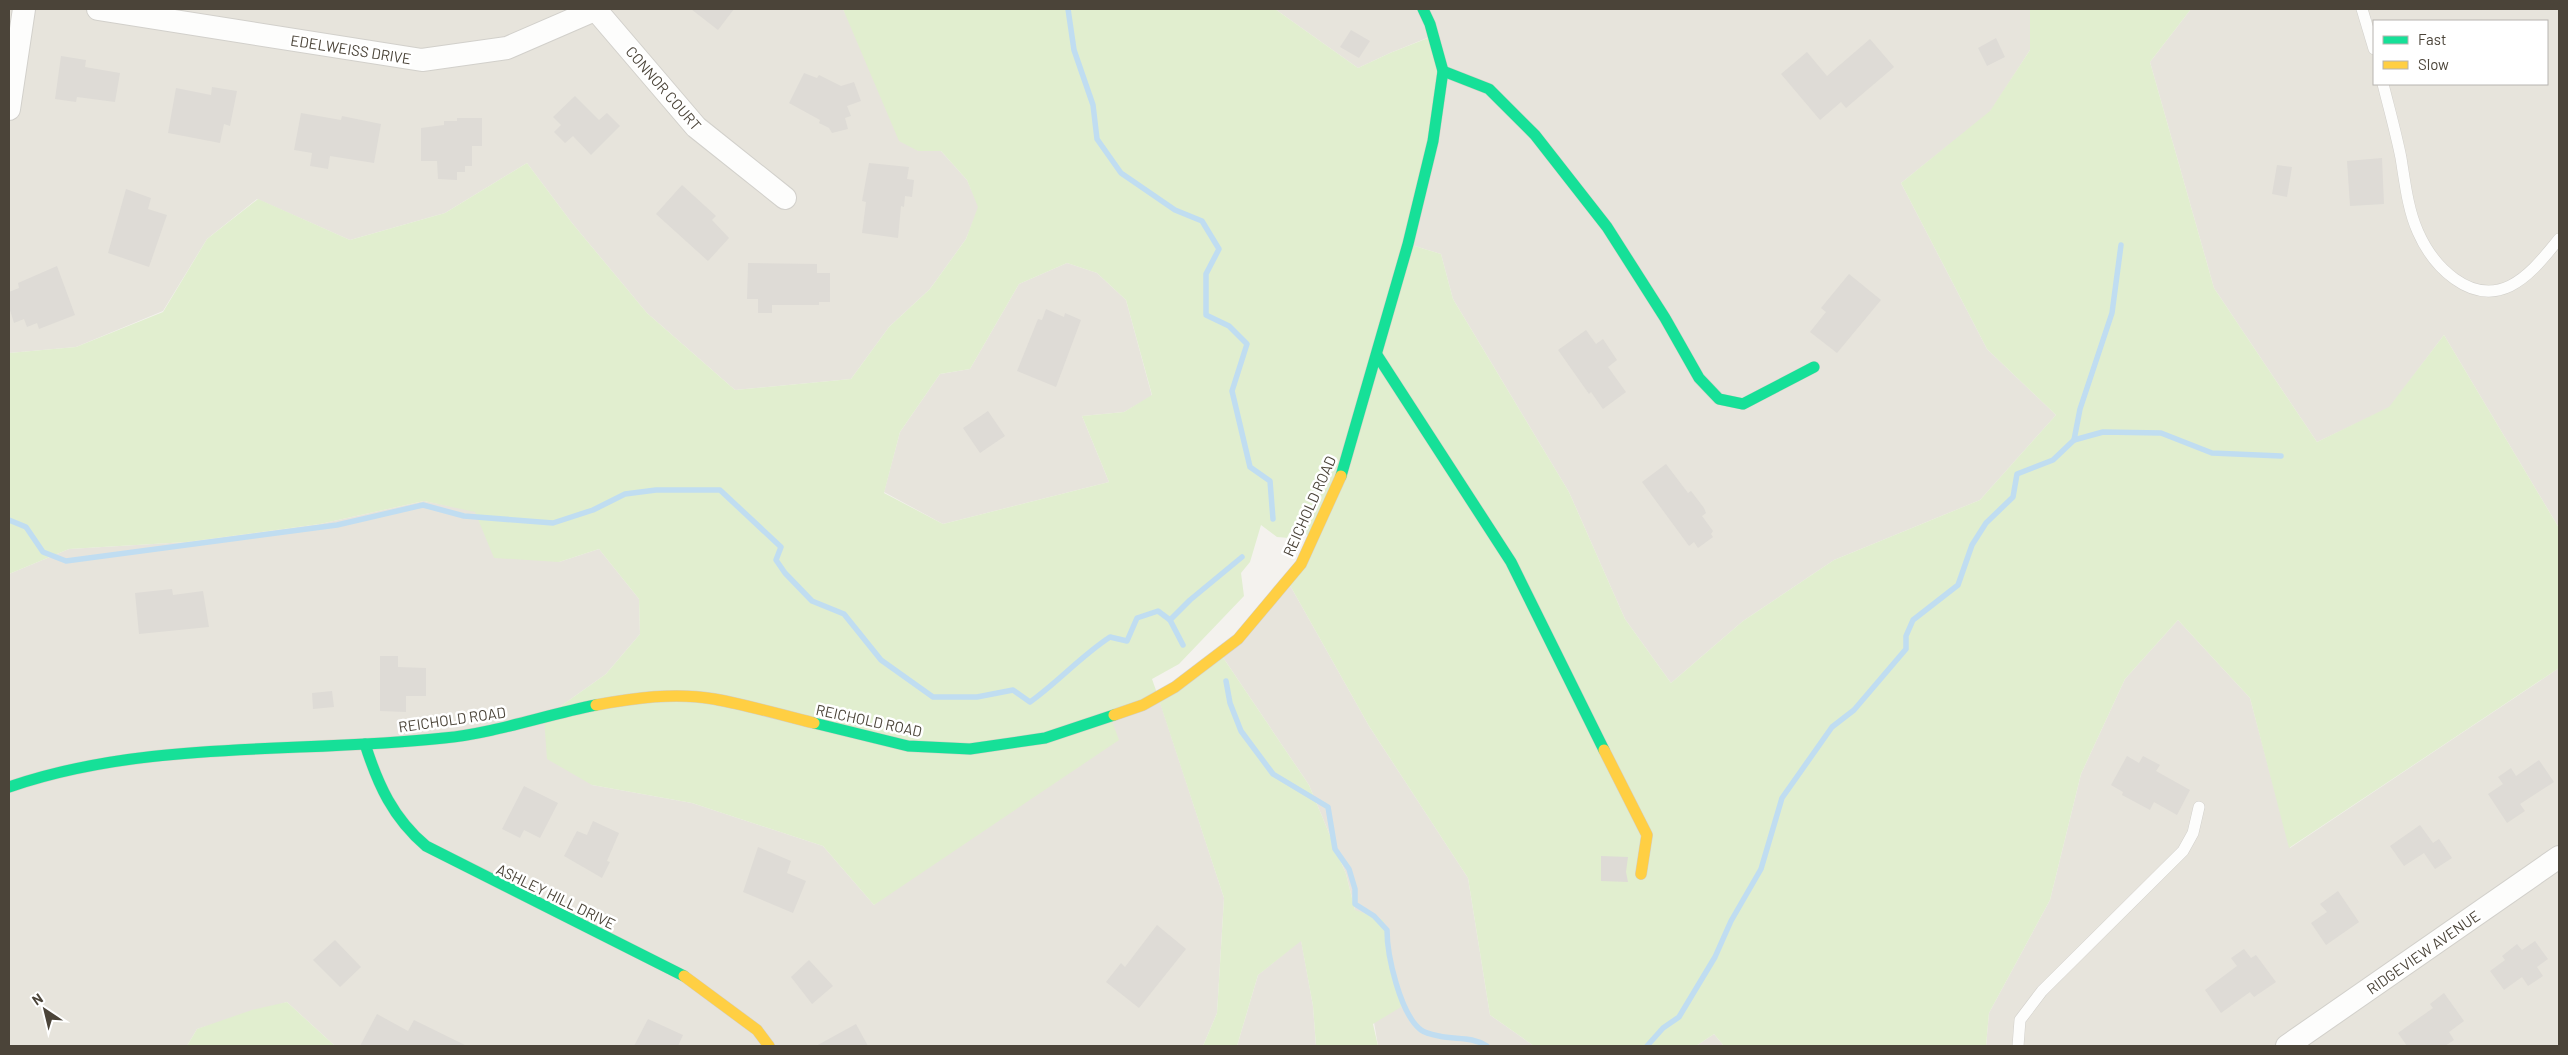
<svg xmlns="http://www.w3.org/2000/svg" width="2568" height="1055" viewBox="0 0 2568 1055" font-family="Barlow,sans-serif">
  <rect width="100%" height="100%" fill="#f4f2ee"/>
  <g fill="#e7e4dc" fill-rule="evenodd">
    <polygon points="9,9 843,9 918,151 941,151 967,180 979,207 966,239 930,289 889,327 851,379 735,390 647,313 572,223 527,163 445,213 350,240 257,199 207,239 163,311 76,347 9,353"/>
    <polygon points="1275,9 2030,9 2030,50 1990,112 1901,183 1987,349 2056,415 1980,500 1834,560 1743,621 1671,683 1625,619 1569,492 1453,299 1441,254 1408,244 1432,36 1390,53 1358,68"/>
    <path d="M2191 9H2559V528L2444 335 2389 408 2317 442 2214 288 2150 62ZM2374 21H2547V84H2374Z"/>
    <polygon points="1067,263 1097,273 1126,300 1152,396 1124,412 1082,416 1109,482 943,524 884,492 900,432 940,374 970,369 1019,284"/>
    <polygon points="424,501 476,511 559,562 599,549 639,599 640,634 606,674 544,718 592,785 692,803 823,846 874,905 1110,716 1158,696 1224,898 1217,1013 1203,1046 335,1046 287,1002 197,1029 187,1046 9,1046 9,574 69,549 187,542 320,524"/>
    <polygon points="1287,580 1369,726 1468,878 1490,1015 1534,1046 1378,1046 1355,910 1346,874 1309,785 1220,653"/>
    <polygon points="2178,620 2250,698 2290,848 2559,668 2559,1046 1986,1046 1989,1013 2050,900 2081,774 2125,679"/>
    <polygon points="1301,940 1313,1006 1316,1046 1237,1046 1258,975"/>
    <polygon points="1714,1034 1724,1046 1696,1046"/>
  </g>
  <g fill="#e1eecf" fill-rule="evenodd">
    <path d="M843 9H1275L1358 68 1390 53 1433 36 1443 71 1408 244 1441 254 1453 299 1569 492 1625 619 1671 683 1743 621 1834 560 1980 500 2056 415 1987 349 1901 183 1990 111 2030 50V9H2191L2150 62 2214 288 2317 442 2389 407 2444 335 2559 528V668L2289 848 2250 698 2178 620 2125 679 2081 774 2050 900 1989 1013 1986 1046H1724L1714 1034 1696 1046H1534L1490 1015 1468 878 1369 726 1287 580 1312 538 1300 530 1289 538 1277 537 1261 525 1250 562 1241 573 1244 596 1179 664 1152 679 1158 696 1220 653 1309 785 1346 874 1355 910 1383 920 1401 1007 1373 1024 1378 1046H1316L1313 1006 1301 941 1258 975 1237 1046H1203L1217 1013 1224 898 1158 697 1110 716 1119 740 874 905 823 846 692 803 592 785 547 759 544 718 606 674 640 634 639 599 599 549 559 562 494 558 475 512 424 501 320 524 187 542 69 549 9 574V353L76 347 163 312 207 239 258 199 350 240 445 213 527 163 572 223 647 313 735 390 851 379 889 327 930 289 966 239 978 207 967 180 941 151H918L899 141ZM1067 263 1097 273 1126 300 1152 395 1124 412 1082 416 1109 482 943 524 884 493 900 432 940 374 970 369 1019 284Z"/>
    <polygon points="287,1002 335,1046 187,1046 197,1029 252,1010"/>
  </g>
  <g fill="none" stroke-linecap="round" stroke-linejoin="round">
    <g stroke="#c0ddf1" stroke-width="5.5">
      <polyline points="1068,9 1074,50 1093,105 1097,139 1121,173 1175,210 1202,221 1219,249 1206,274 1206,315 1229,326 1247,344 1232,391 1250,467 1270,481 1273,519"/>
      <polyline points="2074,440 2080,409 2112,313 2121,245"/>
      <path d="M9 520 26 527 43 552 66 561 337 525 423 505 464 516 553 523 593 510 625 494 656 490H720L781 547 776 560 785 573 812 601 844 614 881 660 933 697H977L1013 690 1030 702C1058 682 1081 656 1110 637L1127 641 1137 618 1158 611 1170 620 1183 645"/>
      <polyline points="1170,620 1190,600 1242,557"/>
      <path d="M1226 681 1230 703 1241 731 1273 774 1328 807 1335 849 1349 869 1355 889V904L1374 916 1387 930C1387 955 1400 1014 1421 1030 1425 1033 1434 1035 1439 1036 1456 1040 1471 1036 1487 1046"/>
      <polyline points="1647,1046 1663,1028 1679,1017 1715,957 1731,921 1761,869 1782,798 1832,727 1854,710 1906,649 1906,636 1913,620 1958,585 1972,545 1986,523 2013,497 2017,474 2053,460 2074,440 2103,432 2161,433 2212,453 2281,456"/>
    </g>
  </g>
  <g fill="#dedbd6">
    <polygon points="691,9 734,9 718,30"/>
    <polygon points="1351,30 1370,41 1359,58 1340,47"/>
    <polygon points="1996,38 2005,57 1987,66 1978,48"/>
    <polygon points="1870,39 1894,67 1846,108 1841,102 1820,120 1781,74 1807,52 1827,76"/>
    <polygon points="61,56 86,60 85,67 120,73 115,102 77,97 76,102 55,99"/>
    <polygon points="804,73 817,78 819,75 841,86 854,82 861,101 847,106 851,116 845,118 848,129 832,133 829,128 819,123 820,120 789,103"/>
    <polygon points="212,87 237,91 230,126 224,124 220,143 168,133 176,88 211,95"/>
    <polygon points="575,96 599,120 607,113 620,126 591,155 573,136 565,143 554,132 561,125 553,117"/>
    <polygon points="301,113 341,120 342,116 381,124 374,163 330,156 328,169 310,166 312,153 294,150"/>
    <polygon points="457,118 482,118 482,146 472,146 472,166 465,166 465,172 457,172 457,180 438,179 437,161 421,161 421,128 444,125 444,121 457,121"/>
    <polygon points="2382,158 2384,204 2350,206 2347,161"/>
    <polygon points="869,163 909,167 907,179 914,180 912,197 905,196 904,207 901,206 898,238 862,233 866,202 862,201"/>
    <polygon points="2277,165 2292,167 2287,197 2272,194"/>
    <polygon points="682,185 716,216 712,220 729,238 708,261 656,214"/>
    <polygon points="126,189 151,198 148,209 167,215 149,267 108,253"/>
    <polygon points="748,263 817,264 817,273 830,273 830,302 819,302 819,305 772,305 772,313 758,313 758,299 747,299"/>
    <polygon points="57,266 75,315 39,329 37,323 27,327 24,319 14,323 9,307 9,292 19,288 18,283"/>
    <polygon points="1849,274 1881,300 1837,353 1810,332 1826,312 1821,308"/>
    <polygon points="1046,309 1064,317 1065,313 1081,320 1056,387 1017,371 1038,319 1042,320"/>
    <polygon points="1586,330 1596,344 1603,339 1617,360 1608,367 1626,392 1603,409 1591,392 1589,394 1558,350"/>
    <polygon points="988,411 1005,436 980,453 963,428"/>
    <polygon points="1666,464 1688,493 1691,491 1704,508 1706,513 1702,516 1713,531 1711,534 1713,537 1698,548 1694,542 1689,546 1642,482"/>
    <polygon points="172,589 173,595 203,591 209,627 139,634 135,593"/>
    <polygon points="380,656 398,656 398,667 426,668 426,696 406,696 406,712 380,711"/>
    <polygon points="332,691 334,707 313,709 312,693"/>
    <polygon points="2127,756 2139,763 2143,756 2160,765 2156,771 2190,790 2177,815 2154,802 2150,810 2122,795 2123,792 2111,785"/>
    <polygon points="2539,760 2554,782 2520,804 2525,811 2507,823 2488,794 2503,784 2498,777 2511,768 2516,776"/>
    <polygon points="524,786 558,803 540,838 524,830 520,838 502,829"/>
    <polygon points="593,821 619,833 607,861 610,862 602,878 564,856 577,831 587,835"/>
    <polygon points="2420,825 2433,843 2439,839 2452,858 2435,869 2424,853 2404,866 2390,846"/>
    <polygon points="758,847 791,861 787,873 806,881 793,913 743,892"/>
    <polygon points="1601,856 1628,857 1626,872 1628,882 1601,881"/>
    <polygon points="2338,891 2359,922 2326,945 2311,923 2327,912 2320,904"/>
    <polygon points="1157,925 1186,949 1139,1008 1106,982 1121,963 1125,967"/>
    <polygon points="335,940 361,967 340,987 313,960"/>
    <polygon points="2535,941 2548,959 2537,967 2543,976 2528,986 2522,977 2504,990 2490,971 2505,960 2502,956 2517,944 2522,950"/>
    <polygon points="2244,949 2251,958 2256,955 2276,982 2254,997 2250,992 2221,1013 2205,990 2237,966 2231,958"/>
    <polygon points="809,960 833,986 812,1004 791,977"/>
    <polygon points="2444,993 2464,1021 2449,1032 2454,1040 2445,1046 2407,1046 2398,1033 2433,1008 2430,1004"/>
    <polygon points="377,1014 408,1031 414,1020 467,1046 360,1046"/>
    <polygon points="648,1019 683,1035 678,1046 634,1046"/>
    <polygon points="856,1024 868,1046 816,1046"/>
  </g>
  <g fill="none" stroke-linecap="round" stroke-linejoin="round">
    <defs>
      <g id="lane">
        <polyline points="2362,9 2374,49"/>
        <path d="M2383 84C2389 108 2396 133 2401 158 2405 183 2408 210 2418 232 2433 266 2470 305 2510 286 2530 276 2545 256 2559 239"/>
        <polyline points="2018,1046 2020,1020 2042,991 2183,851 2193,833 2199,807"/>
      </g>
      <g id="street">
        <polyline points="98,9 422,60 507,48 597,9"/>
        <polyline points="596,10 696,127 785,198"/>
        <polyline points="9,109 24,9"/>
        <polyline points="2287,1046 2559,857"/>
      </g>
      <g id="fast">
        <polyline points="1443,71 1489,89 1535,135 1607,227 1665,318 1699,378 1719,399 1743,404 1814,367"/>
        <polyline points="1377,355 1511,562 1604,750"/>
        <polyline points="1341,476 1408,244 1433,141 1443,71 1430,24 1423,9"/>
        <polyline points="814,723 908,746 970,749 1045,738 1114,715"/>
        <path d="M365 744C378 785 393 818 426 846L684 976"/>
        <path d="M9 787C148 739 300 754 444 738 495 733 545 715 596 705"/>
      </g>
      <g id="slow">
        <path d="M596 705C634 698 675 692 714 699 748 705 781 715 814 723"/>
        <polyline points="1114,715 1143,705 1175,687 1238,639 1301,564 1341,476"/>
        <polyline points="1604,750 1647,835 1641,874"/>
        <polyline points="684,976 757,1030 769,1046"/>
      </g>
    </defs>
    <use href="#lane" stroke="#d2d0cb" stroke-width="12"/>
    <use href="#street" stroke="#d2d0cb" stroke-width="24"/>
    <use href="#fast" stroke="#d3cfc5" stroke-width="12"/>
    <use href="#slow" stroke="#d3cfc5" stroke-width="12"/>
    <use href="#lane" stroke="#fdfdfc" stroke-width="11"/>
    <use href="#street" stroke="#fdfdfc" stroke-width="22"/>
    <use href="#fast" stroke="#16e098" stroke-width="11"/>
    <use href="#slow" stroke="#ffcf43" stroke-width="11"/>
  </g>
  <g text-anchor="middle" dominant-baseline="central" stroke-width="5" stroke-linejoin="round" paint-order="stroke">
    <g font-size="15" fill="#4b4439" stroke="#fff">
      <text transform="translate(351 49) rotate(9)">EDELWEISS DRIVE</text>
      <text transform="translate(664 88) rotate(49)">CONNOR COURT</text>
      <text transform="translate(1309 506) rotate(-66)">REICHOLD ROAD</text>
      <text transform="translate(452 719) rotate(-8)">REICHOLD ROAD</text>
      <text transform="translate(869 720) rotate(12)">REICHOLD ROAD</text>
      <text transform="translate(556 896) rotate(26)">ASHLEY HILL DRIVE</text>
      <text transform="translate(2423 952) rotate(-35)">RIDGEVIEW AVENUE</text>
    </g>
  </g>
  <rect width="2568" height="1055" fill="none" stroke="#4b4439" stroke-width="20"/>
  <rect x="2373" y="20" width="175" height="65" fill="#ffffff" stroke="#b7b4b0"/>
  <rect x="2383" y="36" width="25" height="8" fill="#16e098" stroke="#b7b4b0"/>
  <text x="2418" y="45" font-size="15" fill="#4b4439">Fast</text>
  <rect x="2383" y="61" width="25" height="8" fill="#ffcf43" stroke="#b7b4b0"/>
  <text x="2418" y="70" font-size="15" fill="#4b4439">Slow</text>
  <g transform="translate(45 1010) rotate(325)" stroke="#ffffff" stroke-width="4" paint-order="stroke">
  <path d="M0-4L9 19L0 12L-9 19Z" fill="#4b4439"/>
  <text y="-8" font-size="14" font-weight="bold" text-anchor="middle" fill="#4b4439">N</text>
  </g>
</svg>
